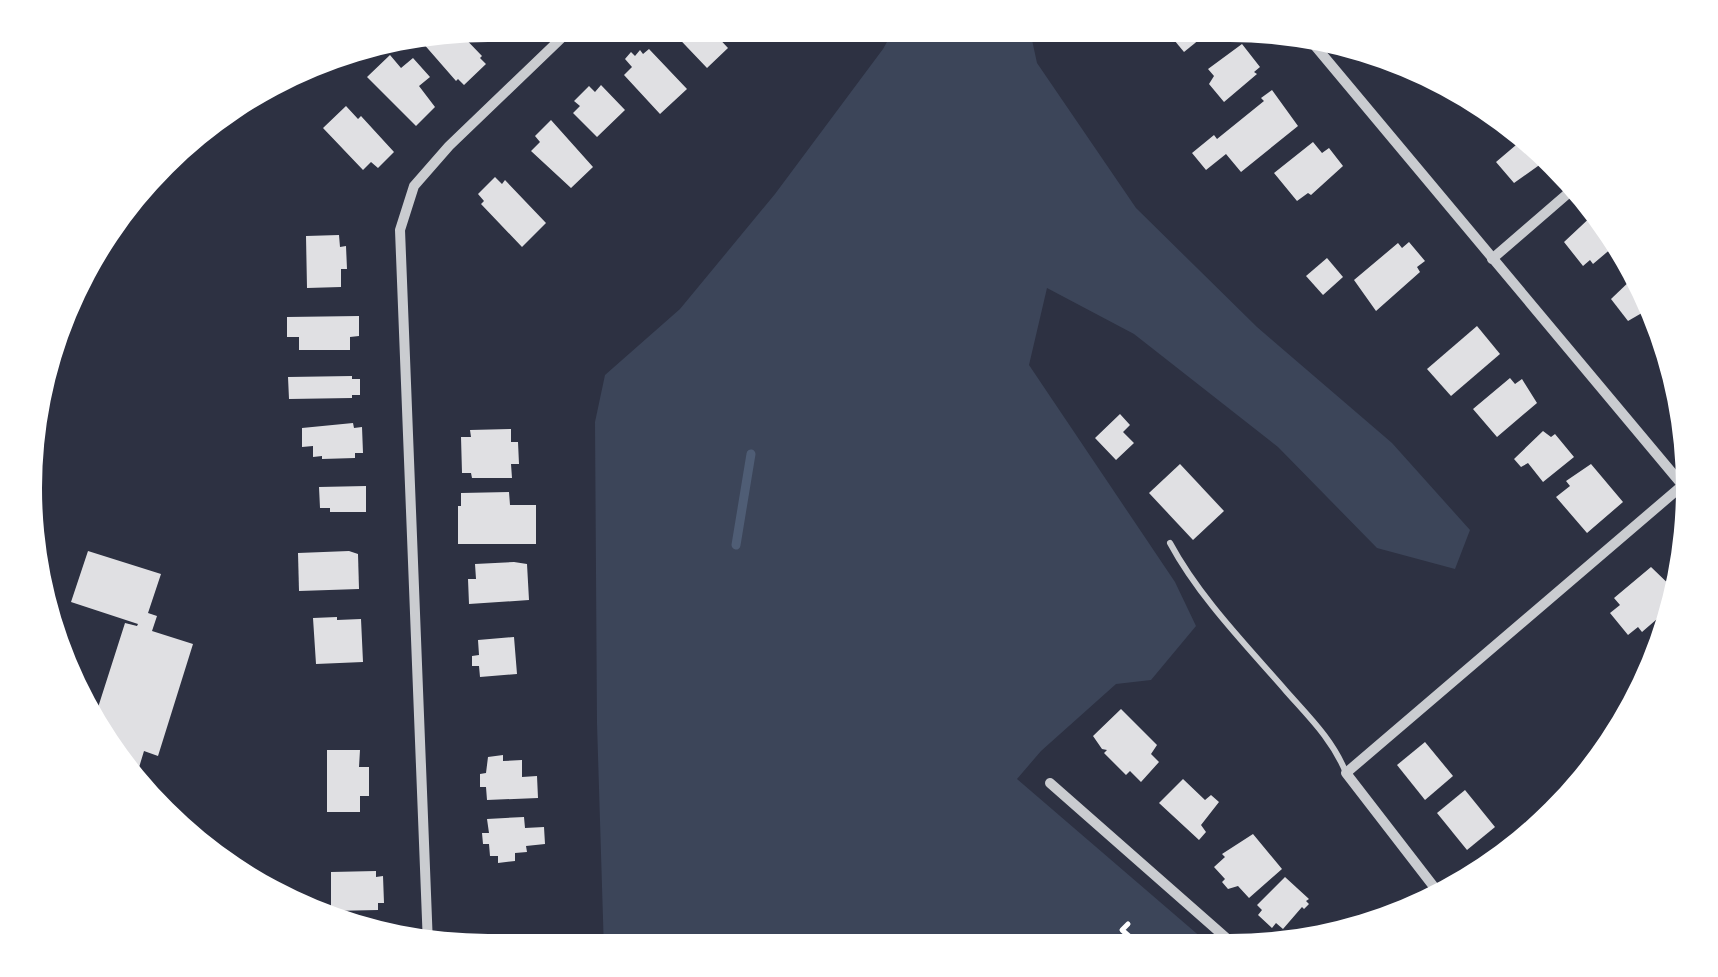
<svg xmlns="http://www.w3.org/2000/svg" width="1718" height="977" viewBox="0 0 1718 977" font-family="'DM Sans',sans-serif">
  <rect width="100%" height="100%" fill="#2d3142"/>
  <polygon fill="#3c4559" points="896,26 1029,26 1037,63 1136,208 1257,327 1392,443 1470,530 1455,569 1377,548 1278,447 1134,334 1047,288 1029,365 1175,582 1196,626 1151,680 1116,684 1041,751 1017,779 1217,951 604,951 597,723 595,422 605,375 680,309 775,194 883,49"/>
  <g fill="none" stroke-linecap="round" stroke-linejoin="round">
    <polyline stroke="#4f5d75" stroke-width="9" points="736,545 751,454"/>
  </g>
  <g fill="#e0e0e3">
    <polygon points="490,25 523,25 508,39"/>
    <polygon points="666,25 713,25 716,29 713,32 728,48 707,68"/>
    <polygon points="1169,26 1216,26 1184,52 1165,29"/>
    <polygon points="457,30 482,56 480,58 486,64 464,85 458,79 456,81 422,42 430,35"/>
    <polygon points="1242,44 1260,67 1254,72 1257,74 1224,102 1209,84 1214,76 1208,69"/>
    <polygon points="649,49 687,89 660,114 624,75 632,67 625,59 631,52 635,56 640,50 643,54"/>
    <polygon points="390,55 401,68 413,58 430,77 419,86 435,107 416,126 367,77"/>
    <polygon points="601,85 625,110 597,137 573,113 580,106 574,101 589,86 595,92"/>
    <polygon points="1272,90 1298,126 1241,172 1226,154 1206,170 1192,153 1214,135 1217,139 1264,101 1261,98"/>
    <polygon points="346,106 358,119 361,116 394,152 378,168 371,162 363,170 323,128"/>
    <polygon points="551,120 593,167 571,188 531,151 540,142 535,136"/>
    <polygon points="1518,134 1545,161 1514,183 1496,162 1516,145 1511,140"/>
    <polygon points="1313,142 1322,153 1329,148 1343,166 1311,195 1308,193 1297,201 1274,173"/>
    <polygon points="495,177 502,184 505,180 546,223 522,247 481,204 484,201 478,194"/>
    <polygon points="1596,212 1615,231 1619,242 1593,264 1590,260 1583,266 1564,242"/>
    <polygon points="339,235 340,247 346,246 347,269 341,269 341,287 307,288 306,236"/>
    <polygon points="1409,242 1425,261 1417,267 1420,272 1376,311 1354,280 1398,243 1402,248"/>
    <polygon points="1327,258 1343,277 1323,295 1306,276"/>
    <polygon points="1634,277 1647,310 1628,321 1611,299"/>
    <polygon points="359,316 359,336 350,337 350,350 299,350 299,337 287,337 287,317"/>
    <polygon points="1477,326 1500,354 1451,396 1427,369"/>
    <polygon points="352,376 352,379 360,379 360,395 352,395 352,398 289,399 288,377"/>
    <polygon points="1510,378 1515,384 1522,379 1537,403 1497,437 1473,409"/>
    <polygon points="1120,414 1130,425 1123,432 1134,443 1116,460 1095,438"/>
    <polygon points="353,423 354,428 362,427 363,453 355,453 355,458 322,459 322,456 313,457 313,446 302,447 302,428"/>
    <polygon points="511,429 511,442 518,442 519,464 511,464 512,478 472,478 471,473 462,473 461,437 471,437 470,430"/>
    <polygon points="1543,431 1551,437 1555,434 1574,457 1543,482 1528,463 1521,467 1514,459"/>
    <polygon points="1180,464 1224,511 1193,540 1149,493"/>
    <polygon points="1591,464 1623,502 1587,533 1556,497 1570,486 1566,481"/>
    <polygon points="366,486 366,512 330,512 330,508 320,508 319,487"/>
    <polygon points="509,492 510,505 536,505 536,544 458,544 458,506 461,506 461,493"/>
    <polygon points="88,551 161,574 148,613 157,616 152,631 193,644 158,756 144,751 134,784 94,720 125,623 137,626 138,624 71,602"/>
    <polygon points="349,551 358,554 359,589 299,591 298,553"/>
    <polygon points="514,562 527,564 529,600 469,604 468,579 476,579 475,564"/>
    <polygon points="1651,567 1678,593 1664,627 1657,619 1642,632 1638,627 1628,635 1610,613 1620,605 1614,598"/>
    <polygon points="337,617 337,620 361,619 363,662 316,664 313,618"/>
    <polygon points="514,637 517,674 480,677 479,666 472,666 472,656 479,655 478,640"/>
    <polygon points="1121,709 1157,745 1151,754 1159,762 1141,782 1130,771 1126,775 1104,753 1107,750 1102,749 1093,736"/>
    <polygon points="1425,742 1453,776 1425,800 1397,765"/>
    <polygon points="327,750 360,750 359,767 369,767 369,796 360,796 360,812 327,812"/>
    <polygon points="503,755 503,761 522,760 522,777 537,776 538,798 487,800 486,787 480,787 480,774 486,773 488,757"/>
    <polygon points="1183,779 1205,800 1211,795 1219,802 1201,825 1206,832 1199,840 1159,803"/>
    <polygon points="1465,790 1495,827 1467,850 1437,813"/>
    <polygon points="524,817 525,828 544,827 545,844 526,846 527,852 515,853 515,861 498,863 498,856 490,856 489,844 483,844 482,833 489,833 487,819"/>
    <polygon points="1253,834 1282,869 1249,898 1238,886 1228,889 1222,882 1225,879 1214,867 1225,857 1222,854"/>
    <polygon points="1507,840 1510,844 1484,869 1479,863"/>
    <polygon points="376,871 376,877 383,876 384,903 378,903 378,910 331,911 331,872"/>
    <polygon points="1285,877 1309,899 1306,901 1309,904 1304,909 1302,907 1283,929 1276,923 1272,928 1258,915 1262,910 1257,905"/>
    <polygon points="530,943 531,951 493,951 493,944"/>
  </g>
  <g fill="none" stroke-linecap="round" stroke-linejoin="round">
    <polyline stroke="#fff" stroke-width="5" points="1128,924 1122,930 1146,951"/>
    <path stroke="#caccd0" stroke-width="6" d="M1170 543C1199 597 1246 645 1286 691 1309 717 1333 740 1346 773"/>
    <g stroke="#caccd0" stroke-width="10">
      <polyline points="1306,35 1684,487"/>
      <polyline points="1492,259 1573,189"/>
      <polyline points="1050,783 1241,951"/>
      <polyline points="1441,896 1346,773 1684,484"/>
      <polyline points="428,945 400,230 414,186 449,146 575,25"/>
    </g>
  </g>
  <path d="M0 0H1718V977H0ZM488 42H1230A446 446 0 0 1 1676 488V488A446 446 0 0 1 1230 934H488A446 446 0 0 1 42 488V488A446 446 0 0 1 488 42Z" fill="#fff" fill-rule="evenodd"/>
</svg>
